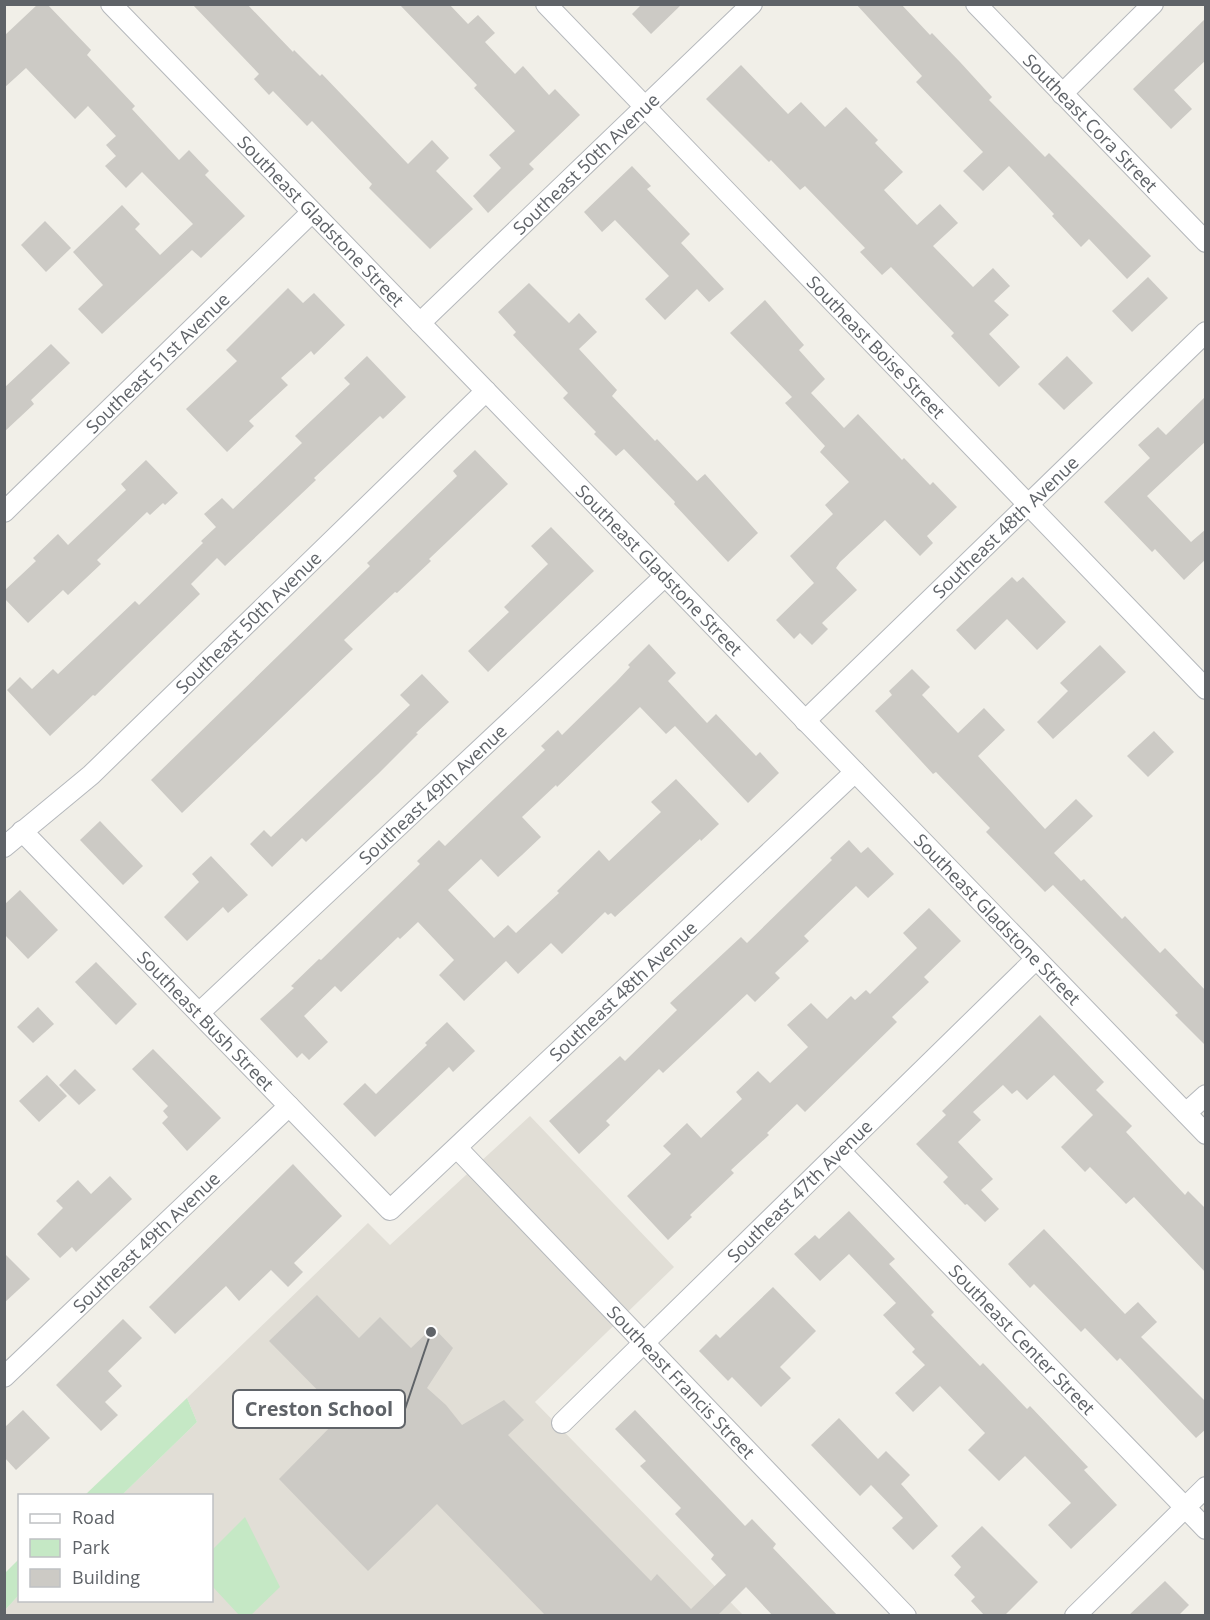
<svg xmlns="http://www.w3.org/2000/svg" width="1210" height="1620" viewBox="0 0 1210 1620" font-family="'Open Sans',sans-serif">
  <rect width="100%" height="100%" fill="#f1efe8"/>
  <polygon fill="#e1ded6" points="530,1116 674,1267 535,1402 743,1615 5,1616 5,1610 19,1595 20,1600 212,1600 212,1496 122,1495 197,1422 187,1398 368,1223 390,1245"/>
  <g fill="#c5e8c5">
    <polygon points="187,1398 197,1422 122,1495 85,1495"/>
    <polygon points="245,1517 280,1587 251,1615 239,1615 212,1586 212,1550"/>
    <polygon points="19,1559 19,1595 5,1610 5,1573"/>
  </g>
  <g fill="#cccac5">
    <polygon points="38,4 47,4 91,50 87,55 135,106 132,109 179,160 189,150 209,171 205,175 245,216 201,258 192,250 102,334 78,309 103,285 73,252 122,205 140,224 135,229 160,255 193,224 142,172 126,188 105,166 116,156 106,145 116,136 88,106 75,119 26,68 4,88 4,36"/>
    <polygon points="192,4 247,4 293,52 294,50 320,76 322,74 408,164 432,140 449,158 436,171 473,209 430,249 369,188 372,184 312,121 307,126 273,91 269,95 254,79 259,74"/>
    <polygon points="399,4 449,4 468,24 478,15 495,33 485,42 515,74 523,66 549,95 555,89 580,115 529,164 534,169 488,213 473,196 501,168 489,155 515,131 474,88 477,85"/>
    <polygon points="642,4 682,4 651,34 632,14"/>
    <polygon points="856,4 901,4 930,35 932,33 960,62 992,97 989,100 1045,157 1049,153 1151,256 1127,279 1089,239 1081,247 1052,216 1054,214 1009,166 983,191 963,171 983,152 916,82 922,76"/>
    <polygon points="1206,18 1206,60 1174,90 1192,109 1171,129 1133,89"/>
    <polygon points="741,65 788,114 801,102 825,127 846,107 878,140 875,143 903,172 884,190 917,225 940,204 958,223 933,246 973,287 993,268 1010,286 994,301 1009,315 989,334 1020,367 999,387 951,336 954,333 891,267 882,275 860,252 865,248 805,186 800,190 771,160 769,162 706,99"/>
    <polygon points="632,166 651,186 647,189 690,234 681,243 724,289 709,302 697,289 665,320 645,299 669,276 615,220 602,232 584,212"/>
    <polygon points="45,221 71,248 46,272 21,245"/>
    <polygon points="1148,277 1168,298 1132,332 1112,311"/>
    <polygon points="529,283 569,323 579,313 597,332 579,349 617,390 612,396 655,441 657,439 697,481 705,474 758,533 728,562 674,504 675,502 624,449 616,456 594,434 596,432 563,398 568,393 513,335 516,332 498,312"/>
    <polygon points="288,288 303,303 314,293 345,325 314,355 311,351 281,378 288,385 249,421 254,426 227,452 186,409 237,361 226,350"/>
    <polygon points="765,300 804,345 799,350 825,379 811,393 844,428 858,414 902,460 904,458 930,485 933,482 957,507 927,536 933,543 920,556 885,520 840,562 836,568 857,590 822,623 828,629 812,645 800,633 794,639 776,620 814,583 790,556 833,514 825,505 849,482 820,452 825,446 785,403 792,397 730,333"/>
    <polygon points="51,344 70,363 31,400 34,404 4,432 4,388"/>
    <polygon points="367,356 406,397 383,419 380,416 314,478 316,480 225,566 217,558 191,584 200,594 95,696 93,695 50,736 7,690 20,677 32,689 53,669 58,674 135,601 139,605 203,543 201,541 216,527 204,514 222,498 233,509 302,443 295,436 350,384 344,378"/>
    <polygon points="1067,356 1093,383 1064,410 1038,384"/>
    <polygon points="1206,396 1206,441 1147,496 1191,542 1206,529 1206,559 1184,580 1155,549 1152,552 1104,502 1150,458 1138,445 1158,427 1166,435"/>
    <polygon points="475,450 508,484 429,559 431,561 397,593 395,592 344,640 353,649 182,813 151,780 370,566 367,563 457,476 453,471"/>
    <polygon points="146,460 178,493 165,505 163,503 150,515 147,512 97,560 101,564 68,595 63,590 28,623 4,598 4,591 36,561 33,558 58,534 68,545 126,490 121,484"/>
    <polygon points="551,527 594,571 488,672 468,651 509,612 504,607 548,564 531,546"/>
    <polygon points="1012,577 1017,582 1023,577 1066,622 1037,650 1007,619 975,650 956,630"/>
    <polygon points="649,644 676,673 668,681 707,723 716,714 756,756 760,752 779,773 748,803 675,726 666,734 640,707 557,787 556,785 522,817 541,837 522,855 498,877 481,859 448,890 494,938 508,925 516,933 559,893 557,891 599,850 609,861 661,812 651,802 676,779 719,824 701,841 700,839 615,917 611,913 608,915 605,912 562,954 551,943 518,974 506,961 464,1001 439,975 454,960 418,922 400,939 398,937 341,992 335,986 304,1016 328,1042 309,1060 302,1053 297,1058 260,1019 294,988 291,986 319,959 321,960 420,864 417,861 439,840 445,846 545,750 541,746 558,730 562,735 616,682 630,667 628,665"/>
    <polygon points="1100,645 1126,672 1053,739 1037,722 1068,691 1060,683"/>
    <polygon points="912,669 930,687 922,695 958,733 984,708 1005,730 978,756 1045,829 1076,799 1093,816 1054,853 1081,881 1084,879 1122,919 1125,916 1160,953 1165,948 1206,991 1206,1046 1175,1015 1178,1013 1053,885 1045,892 986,832 990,828 936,772 933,774 875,711 892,695 889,691"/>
    <polygon points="422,674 449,702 416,733 418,734 378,774 306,842 302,838 272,867 250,844 264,830 271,837 410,705 400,695"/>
    <polygon points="1154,731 1174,752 1148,777 1127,756"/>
    <polygon points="100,821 143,866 123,885 80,840"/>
    <polygon points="849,840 861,853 868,847 894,874 868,898 856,886 804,936 809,941 775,973 780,978 755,1002 747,994 663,1073 659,1069 606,1121 610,1125 579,1154 549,1121 620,1056 625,1061 677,1010 670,1003 741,937 747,943 832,860 830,858"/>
    <polygon points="211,856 248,895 228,913 223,907 187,941 164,917 199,882 192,874"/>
    <polygon points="20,890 58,930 28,959 4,934 4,905"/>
    <polygon points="929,908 961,941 924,977 929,982 892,1017 897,1022 805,1112 797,1104 767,1133 769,1135 731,1170 734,1173 690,1215 692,1217 668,1240 627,1196 671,1154 663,1146 687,1123 701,1138 742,1099 736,1092 758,1071 770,1083 808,1047 787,1025 811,1003 827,1019 851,996 855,1000 866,990 870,994 917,948 903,933"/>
    <polygon points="96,962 137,1004 116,1025 75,982"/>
    <polygon points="38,1007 54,1024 33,1043 17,1027"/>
    <polygon points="1040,1015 1104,1082 1096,1090 1132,1126 1126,1132 1185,1195 1188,1191 1206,1209 1206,1273 1134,1197 1126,1204 1090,1167 1085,1172 1061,1147 1093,1115 1054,1075 1027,1100 1017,1090 1012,1094 1003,1085 973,1112 981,1120 958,1142 993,1179 981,1190 999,1209 985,1222 967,1204 965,1205 943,1182 948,1177 916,1144 946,1115 942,1111"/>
    <polygon points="447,1022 475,1051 453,1072 449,1067 375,1137 343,1104 365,1083 376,1094 427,1045 425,1043"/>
    <polygon points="153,1049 221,1118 187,1151 162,1123 168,1117 163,1111 168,1106 132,1069"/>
    <polygon points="75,1069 96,1090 79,1105 59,1085"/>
    <polygon points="47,1075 67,1096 39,1122 19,1101"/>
    <polygon points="293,1164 342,1216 294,1263 303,1272 288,1287 271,1270 239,1301 226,1286 175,1334 149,1307"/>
    <polygon points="110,1176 132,1199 76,1252 72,1247 60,1258 37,1234 63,1208 56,1201 78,1180 91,1194"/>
    <polygon points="849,1211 895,1259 889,1264 934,1312 931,1315 980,1366 983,1363 1027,1409 1030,1406 1088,1467 1084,1470 1117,1505 1071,1549 1048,1525 1071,1503 1025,1456 999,1481 968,1450 985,1433 940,1386 913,1412 895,1393 925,1365 912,1352 915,1349 883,1315 896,1303 849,1254 820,1281 794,1254 815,1235 819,1239"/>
    <polygon points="1044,1229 1125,1314 1138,1302 1157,1322 1141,1337 1206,1402 1206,1429 1196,1438 1120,1358 1117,1361 1085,1328 1081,1332 1034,1284 1030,1288 1008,1264"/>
    <polygon points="4,1253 30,1279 4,1303"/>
    <polygon points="773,1287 816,1331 780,1367 791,1378 761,1407 732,1377 728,1381 699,1351 716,1334 720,1338"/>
    <polygon points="317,1295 359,1338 380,1317 411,1348 433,1327 453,1348 427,1388 446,1405 462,1425 504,1400 524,1420 508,1435 651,1581 657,1574 691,1609 726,1575 711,1559 714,1555 675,1514 681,1508 640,1466 646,1461 615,1429 635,1410 745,1526 752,1519 776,1544 773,1548 838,1616 773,1616 746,1587 717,1616 546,1616 437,1504 368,1571 279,1479 342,1415 269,1341"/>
    <polygon points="123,1319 142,1338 108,1371 122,1386 105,1402 118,1415 101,1431 56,1385"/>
    <polygon points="23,1410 50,1438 16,1470 4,1457 4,1428"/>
    <polygon points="839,1418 878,1459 886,1451 910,1475 901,1484 938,1526 913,1550 892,1528 903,1518 871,1485 860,1496 811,1445"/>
    <polygon points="982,1526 1038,1582 1004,1616 985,1616 971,1601 975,1597 954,1575 961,1567 951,1556"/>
    <polygon points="1165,1581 1189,1605 1178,1616 1128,1616"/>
  </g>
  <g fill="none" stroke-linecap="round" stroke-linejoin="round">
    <defs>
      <g id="minor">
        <path id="s1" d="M111 4 1206 1134"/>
        <path id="s2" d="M546 4 1206 689"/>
        <path id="s3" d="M976 4 1206 242"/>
        <polyline points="1062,94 1153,4"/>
        <path id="s4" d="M420 323 752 4"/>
        <path id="s5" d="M4 512 312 212"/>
        <path id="s6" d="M805 721 1206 332"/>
        <path id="s7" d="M22 831 390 1210 855 772"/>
        <path id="s8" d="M4 847 91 775 486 391"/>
        <path id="s9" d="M199 1013 665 576"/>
        <polyline points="1186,1113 1206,1095"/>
        <path id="s10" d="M457 1148 906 1616"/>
        <path id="s11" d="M840 1151 1206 1529"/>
        <path id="s12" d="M4 1377 289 1106"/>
        <path id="s13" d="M562 1423 1036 959"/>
        <polyline points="1075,1616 1206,1487"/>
      </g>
    </defs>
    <use href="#minor" stroke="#b5b8bc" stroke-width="22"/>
    <use href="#minor" stroke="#fff" stroke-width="20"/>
  </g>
  <g text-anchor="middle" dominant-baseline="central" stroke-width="4.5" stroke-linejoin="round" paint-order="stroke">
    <g font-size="18" fill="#5f6368" stroke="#fff">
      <text stroke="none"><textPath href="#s3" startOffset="165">Southeast Cora Street</textPath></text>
      <text stroke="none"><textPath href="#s4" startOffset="230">Southeast 50th Avenue</textPath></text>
      <text stroke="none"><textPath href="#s1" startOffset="302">Southeast Gladstone Street</textPath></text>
      <text stroke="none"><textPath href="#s2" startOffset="476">Southeast Boise Street</textPath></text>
      <text stroke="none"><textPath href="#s5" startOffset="214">Southeast 51st Avenue</textPath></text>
      <text stroke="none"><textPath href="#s6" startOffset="279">Southeast 48th Avenue</textPath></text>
      <text stroke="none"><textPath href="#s1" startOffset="788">Southeast Gladstone Street</textPath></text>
      <text stroke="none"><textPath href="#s8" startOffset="332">Southeast 50th Avenue</textPath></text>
      <text stroke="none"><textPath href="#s9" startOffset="320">Southeast 49th Avenue</textPath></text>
      <text stroke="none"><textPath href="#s1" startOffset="1274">Southeast Gladstone Street</textPath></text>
      <text stroke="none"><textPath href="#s7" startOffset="848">Southeast 48th Avenue</textPath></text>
      <text stroke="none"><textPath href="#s7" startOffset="264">Southeast Bush Street</textPath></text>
      <text stroke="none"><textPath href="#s13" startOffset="332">Southeast 47th Avenue</textPath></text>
      <text stroke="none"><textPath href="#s12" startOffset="196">Southeast 49th Avenue</textPath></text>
      <text stroke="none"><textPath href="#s11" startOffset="262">Southeast Center Street</textPath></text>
      <text stroke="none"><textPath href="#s10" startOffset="324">Southeast Francis Street</textPath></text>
    </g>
  </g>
  <path fill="none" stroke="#5f6368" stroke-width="2" d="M431 1332L405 1409"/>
  <circle fill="#5f6368" stroke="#fff" stroke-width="2" cx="431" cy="1332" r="6"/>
  <rect fill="#fff" stroke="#5f6368" stroke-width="2" x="233" y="1390" width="172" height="38" rx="6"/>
  <g font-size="20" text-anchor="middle" font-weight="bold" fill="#5f6368">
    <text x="319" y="1416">Creston School</text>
  </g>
  <rect width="1210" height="1620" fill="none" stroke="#5f6368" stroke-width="12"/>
  <rect x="18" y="1494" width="195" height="108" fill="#ffffff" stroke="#bfc1c3" stroke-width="1.5"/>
  <rect x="30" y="1514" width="30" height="9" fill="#ffffff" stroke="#bfc1c3" stroke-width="1.5"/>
  <text x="72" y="1524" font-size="18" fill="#5f6368">Road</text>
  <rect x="30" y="1539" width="30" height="18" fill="#c5e8c5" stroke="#bfc1c3" stroke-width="1.5"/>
  <text x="72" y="1554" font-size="18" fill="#5f6368">Park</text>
  <rect x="30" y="1569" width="30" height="18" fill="#cccac5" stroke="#bfc1c3" stroke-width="1.5"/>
  <text x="72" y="1584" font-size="18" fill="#5f6368">Building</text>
</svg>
